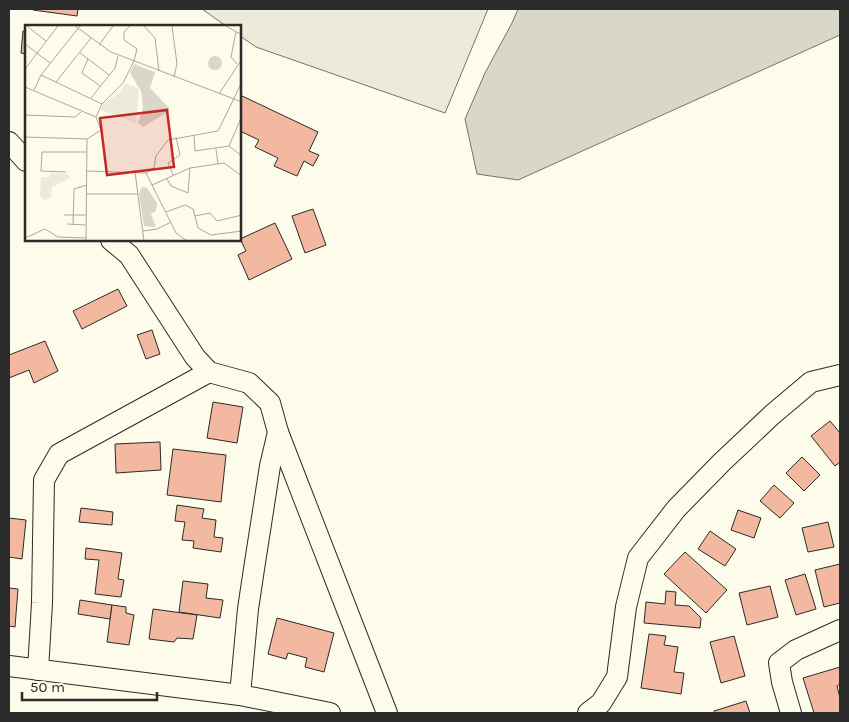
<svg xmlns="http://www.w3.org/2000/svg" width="849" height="722" viewBox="0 0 849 722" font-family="Karla,sans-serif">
  <rect width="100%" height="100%" fill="#fdfbea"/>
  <polygon fill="#ecebdb" stroke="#74746e" points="202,9 488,9 445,113 256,47 240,36 240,26 226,26"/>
  <polygon fill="#d8d7c9" stroke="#74746e" points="518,9 840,9 840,35 518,180 477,174 465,119 485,73 512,23"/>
  <g fill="#f2b8a0" stroke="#2b2b2b">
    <polygon points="33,9 78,9 77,16 33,10"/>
    <polygon points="23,31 26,31 26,54 21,53"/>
    <polygon points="240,95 318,132 309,151 319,155 313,166 304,161 297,176 274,166 278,158 255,147 259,140 240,131"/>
    <polygon points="313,209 326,245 305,253 292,216"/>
    <polygon points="275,223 292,259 249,280 238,255 246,251 240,239"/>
    <polygon points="118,289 127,306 82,329 73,311"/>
    <polygon points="152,330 160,354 146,359 137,335"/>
    <polygon points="45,341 58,371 34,383 29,370 9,378 9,355"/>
    <polygon points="213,402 243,407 237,443 207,438"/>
    <polygon points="830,421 840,433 840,462 835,466 811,436"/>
    <polygon points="160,442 161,470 116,473 115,444"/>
    <polygon points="173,449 226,455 221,502 167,495"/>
    <polygon points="802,457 820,475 804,491 786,473"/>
    <polygon points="774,485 794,503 780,518 760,501"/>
    <polygon points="177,505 204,509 202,518 216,520 214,537 223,538 221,552 193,548 194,541 182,540 185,522 175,521"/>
    <polygon points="81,508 113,512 112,525 79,522"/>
    <polygon points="738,510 761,518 754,538 731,530"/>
    <polygon points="9,518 26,520 22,559 9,557"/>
    <polygon points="828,522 834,547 808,552 802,528"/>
    <polygon points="710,531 736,549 725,566 698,549"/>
    <polygon points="86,548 122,553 118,579 124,580 121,597 95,594 99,560 85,559"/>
    <polygon points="685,552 727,590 706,613 664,574"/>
    <polygon points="840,564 840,603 824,607 815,570"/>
    <polygon points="805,574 816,609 796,615 785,580"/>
    <polygon points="183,581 208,584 206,598 223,600 220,618 179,612"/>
    <polygon points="770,586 778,617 747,625 739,593"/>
    <polygon points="9,588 18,589 15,627 9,626"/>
    <polygon points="666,591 676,592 675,605 689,606 701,618 700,628 644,623 646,602 665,604"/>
    <polygon points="80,600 112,605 110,619 78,614"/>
    <polygon points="112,605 126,607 126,613 134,615 129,645 107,642"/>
    <polygon points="153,609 197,615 193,639 177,638 174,642 149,639"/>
    <polygon points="277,618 334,633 324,672 305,667 307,658 288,653 286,659 268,654"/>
    <polygon points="649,634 666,636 664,645 678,647 674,672 684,673 681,694 641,688"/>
    <polygon points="734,636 745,676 721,683 710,642"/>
    <polygon points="840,667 840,684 837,686 840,698 840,713 814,713 803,678"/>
    <polygon points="746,701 750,713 715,713 714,711"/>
  </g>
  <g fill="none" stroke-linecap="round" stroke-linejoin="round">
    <defs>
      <g id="minor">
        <polyline points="9,142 26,161"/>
        <polyline points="111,240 129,255 195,357 209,372 249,383 270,403 278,432 270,466 254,569 248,609 240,695"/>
        <polyline points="278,432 387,713"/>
        <polyline points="9,666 240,695 330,713"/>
        <polyline points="38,670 42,603 44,480 59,454 209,372"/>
        <polyline points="588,713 601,703 617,677 626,607 638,558 676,509 722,462 773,414 811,382 840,375"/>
        <polyline points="791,713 782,682 779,663 796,650 840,630"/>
      </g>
    </defs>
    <use href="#minor" stroke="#2b2b2b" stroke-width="22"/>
    <use href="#minor" stroke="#fdfbea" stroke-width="20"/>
  </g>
  <g transform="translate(25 25)">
    <rect width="216" height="216" fill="#fdfbea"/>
    <path d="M100 58 114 64 111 98 76 85 78 79 96 67ZM25 148 43 149 45 153 27 162 26 173 19 175 15 171 16 152H25Z" fill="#ecebdb"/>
    <path d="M183 38a7 7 0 1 1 14 0a7 7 0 1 1-14 0ZM109 39 130 47 125 63 144 83V86L118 102 113 98 118 83 116 66 105 48ZM117 162 122 163 132 178 131 186 126 189 131 202 119 201 114 169Z" fill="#d8d7c9"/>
    <path fill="none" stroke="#a9a89e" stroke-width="1" d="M2 1 21 16M50 1 86 27 217 77M119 1 130 13 134 46M147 1 152 39 149 52M201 1 217 10M211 7 206 32 212 39M0 19 25 38M74 20 88 1M54 27 84 50M63 34 57 48 75 61M0 44 33 1M16 50 77 79M31 57 66 13M0 62 71 92 76 105 62 114M9 65 16 50 55 1M194 69 217 34M66 73 90 43 93 31M0 90 50 92 56 87M71 92 77 79 98 58 109 36 112 24 99 15V7L105 1M169 110 170 126 204 121M0 112 62 114 61 216M204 121 217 91M204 121 217 131M191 124 193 139M62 146 121 148 151 208 162 216M41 147 16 146 17 127H62M110 147 119 216M121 148 129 143 131 131 143 115 193 106 217 57M148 150 143 138 155 130 151 112M142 154 146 161 163 168 165 143M127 160 165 143 199 138 217 151M62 169H113M141 187 160 180 168 184 173 203 186 210 217 206M39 190H61M170 191 185 188 192 196 217 190M42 199 60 200M48 200 49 164 62 160M118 206 132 204 146 197M0 213 20 204 33 212 61 213"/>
    <path fill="#c62828" fill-opacity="0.15" stroke="#c62828" stroke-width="2.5" d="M142 85 149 142 82 150 75 93Z"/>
    <rect width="216" height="216" fill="none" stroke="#2b2b2b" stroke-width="2.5"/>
  </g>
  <rect width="849" height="722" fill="none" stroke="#2b2b2b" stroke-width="20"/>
  <path d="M22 692v8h135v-8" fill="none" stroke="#2b2b2b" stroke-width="2.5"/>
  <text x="30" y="692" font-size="15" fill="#2b2b2b" stroke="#fdfbea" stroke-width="4" paint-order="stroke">50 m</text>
</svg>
